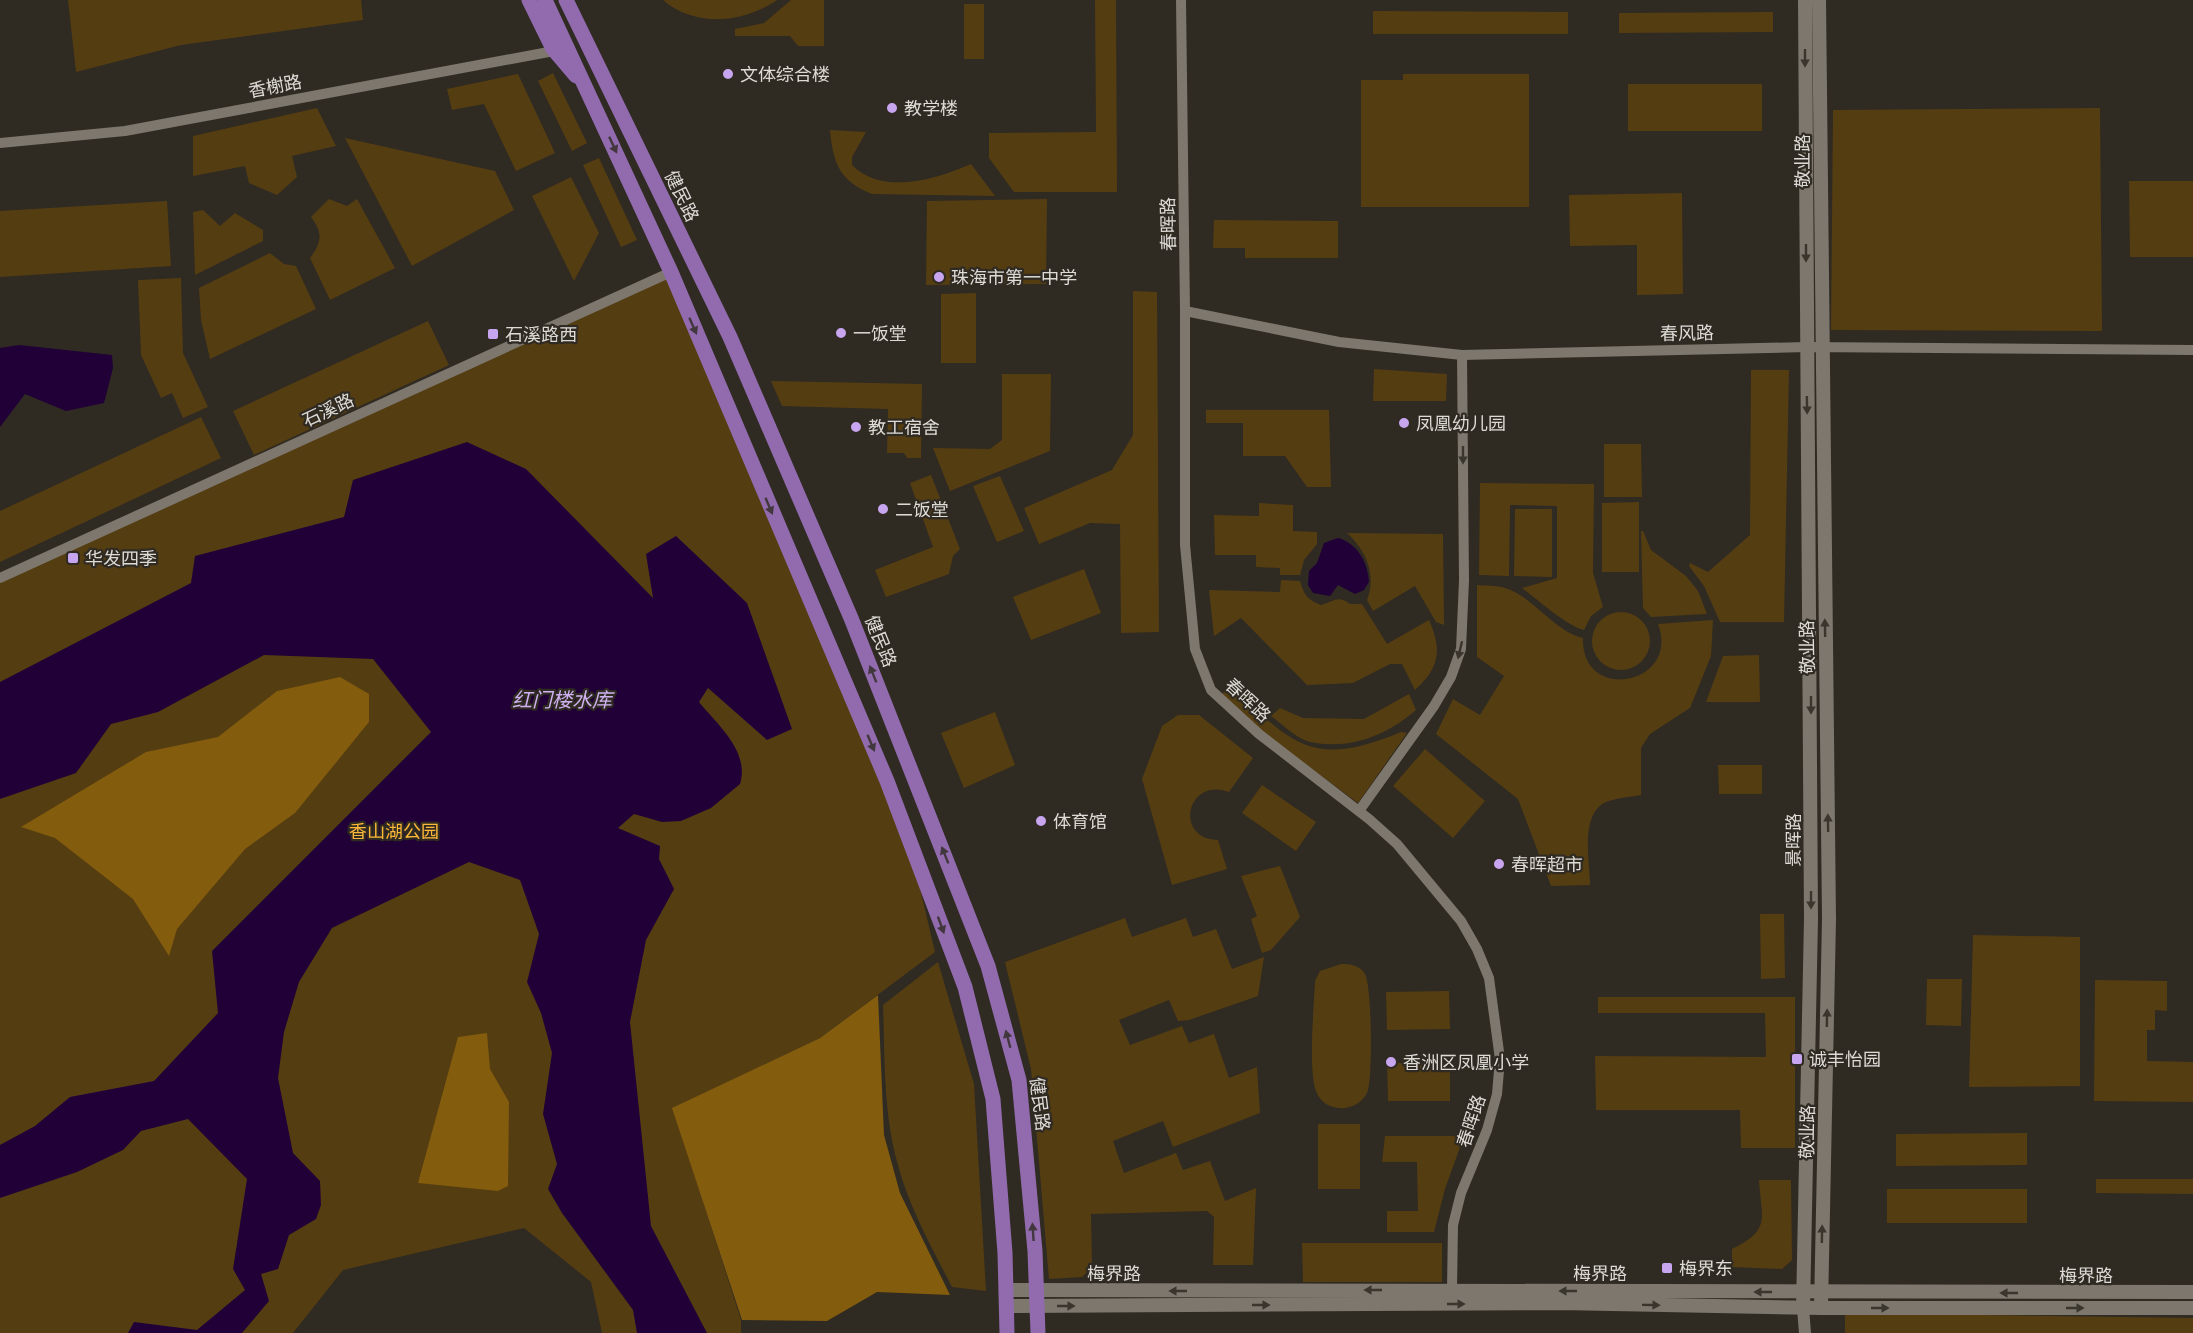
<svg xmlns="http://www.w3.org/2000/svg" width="2193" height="1333" viewBox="0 0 2193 1333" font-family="'Asap Condensed','Noto Sans SC',sans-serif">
  <rect width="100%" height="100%" fill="#2f2a22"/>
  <g fill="#553d12">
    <polygon points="68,0 361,0 363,20 181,45 76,72"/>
    <path d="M663 0H777C744 23 695 28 663 0Z"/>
    <polygon points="791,0 824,0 824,46 798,46 790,36 735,36 735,29 764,23"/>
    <polygon points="1095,0 1116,0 1117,192 1014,192 989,158 989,133 1096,132"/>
    <rect x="964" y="4" width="20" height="55"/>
    <polygon points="1373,11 1568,12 1568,34 1373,34"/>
    <polygon points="1773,12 1773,32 1619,33 1619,13"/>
    <polygon points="553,73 587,143 572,151 538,81"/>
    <polygon points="518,74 555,153 516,171 484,104 452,110 447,89"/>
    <polygon points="1403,74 1529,74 1529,207 1361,207 1361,80 1403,80"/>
    <rect x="1628" y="84" width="134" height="47"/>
    <polygon points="317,108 336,146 292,156 297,177 277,195 249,183 245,166 193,176 193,136"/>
    <polygon points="2100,108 2102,331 1831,330 1833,110"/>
    <path d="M830 130 866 132 852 157V165C882 196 937 179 971 164L995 196 872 194C840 181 833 164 830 130Z"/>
    <polygon points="345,138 495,171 514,210 412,266"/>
    <polygon points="599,158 637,240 621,247 583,165"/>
    <polygon points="571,177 599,233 574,281 532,196"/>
    <polygon points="2129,181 2193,181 2193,257 2130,257"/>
    <polygon points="1682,193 1683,294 1637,295 1637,245 1570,246 1569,195"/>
    <path d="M329 199 347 206 357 199 395 268 330 300 310 258C322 242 323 233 311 217Z"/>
    <polygon points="1047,199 1046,284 926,285 927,201"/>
    <polygon points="167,201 171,266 0,277 0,211"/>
    <polygon points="203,210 220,226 235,213 263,230 263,241 195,275 193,212"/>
    <polygon points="1214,220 1338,221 1338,258 1245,258 1245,248 1213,248"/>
    <polygon points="270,253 284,264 296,266 316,309 210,359 201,320 199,288"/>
    <polygon points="671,272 907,833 935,952 820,1038 673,1108 741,1320 741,1333 602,1333 591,1282 524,1228 343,1270 293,1333 0,1333 0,578"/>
    <polygon points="181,278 183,353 208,407 183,418 172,393 161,398 141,355 138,280"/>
    <polygon points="1133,291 1157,292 1159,632 1121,633 1120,524 1090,523 1039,544 1024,508 1112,470 1133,435"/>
    <polygon points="976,293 976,363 941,363 941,294"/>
    <polygon points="428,321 449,365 254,455 233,411"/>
    <polygon points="1374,369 1447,374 1446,401 1373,401"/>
    <polygon points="1751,370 1789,370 1784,622 1720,622 1704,586 1689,566 1690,563 1708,572 1750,535"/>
    <polygon points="1002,374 1051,374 1050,451 950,491 933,448 990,449 1002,440"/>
    <polygon points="771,381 922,384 921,458 907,458 904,453 887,453 888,409 782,406"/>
    <polygon points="1206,410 1329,410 1331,487 1307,487 1285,456 1243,456 1243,423 1206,423"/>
    <polygon points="201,417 221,458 0,562 0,511"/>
    <polygon points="1604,444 1641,444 1642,497 1604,497"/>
    <polygon points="931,475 960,549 953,556 949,574 886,597 875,570 933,547 910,483"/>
    <polygon points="1000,476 1024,531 997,542 973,486"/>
    <path d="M1480 483 1594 484 1593 573 1603 607 1591 616 1584 630C1567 626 1538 600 1522 588L1557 578V506L1510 505 1509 576 1479 575Z"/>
    <polygon points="1639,502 1639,572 1602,572 1602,503"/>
    <polygon points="1259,503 1293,505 1293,531 1317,532 1317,544 1304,560 1300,575 1280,575 1280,568 1256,567 1256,555 1215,555 1214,515 1259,516"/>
    <polygon points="1515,509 1552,509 1552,577 1514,576"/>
    <polygon points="1641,531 1643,531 1651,550 1686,576 1698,591 1707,614 1651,617 1643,608"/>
    <path d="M1347 533 1443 534 1444 625 1436 622 1415 586 1373 611 1367 600C1377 576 1366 550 1347 533Z"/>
    <polygon points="1084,569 1101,613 1031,640 1013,597"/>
    <path d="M1281 580 1300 581C1304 595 1308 600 1321 605 1335 601 1338 595 1350 604H1362L1387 644 1429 620C1442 649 1440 668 1415 690L1402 664H1390L1353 683 1307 685 1241 618 1214 636 1209 590 1280 592Z"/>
    <path d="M1477 585C1486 586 1496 585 1505 588 1531 595 1555 632 1583 638 1581 704 1681 685 1658 624L1713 620 1711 656 1690 708 1650 734 1641 748V795C1630 797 1614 798 1604 803 1580 817 1590 862 1590 885L1551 886 1518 799 1436 734 1453 699 1480 715 1504 676 1477 657Z"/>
    <circle cx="1621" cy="641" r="29"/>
    <polygon points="1759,655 1760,702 1706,702 1723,656"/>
    <path d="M1230 684C1292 745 1313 769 1401 732L1407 733 1358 803 1263 733 1222 694Z"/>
    <path d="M1409 694 1416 710C1386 736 1350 750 1310 742 1297 739 1282 724 1271 716L1280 708 1303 718 1364 719Z"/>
    <polygon points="995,712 1015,765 964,788 941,733"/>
    <path d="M1178 715H1199L1253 758 1229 792C1187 776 1173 839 1218 840L1227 869 1172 885 1142 779 1162 726Z"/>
    <polygon points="1425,749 1485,801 1453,838 1393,786"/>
    <polygon points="1718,765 1762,765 1762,794 1719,794"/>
    <polygon points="1262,785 1316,822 1296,851 1242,813"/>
    <polygon points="1280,866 1300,917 1271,950 1262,953 1251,919 1257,916 1241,876"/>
    <polygon points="1760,914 1784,914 1785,978 1761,979"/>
    <polygon points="1125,918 1132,937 1186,918 1193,937 1216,929 1232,969 1264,957 1258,996 1189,1020 1178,1021 1169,1000 1119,1020 1130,1045 1182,1026 1189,1043 1214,1034 1229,1078 1257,1067 1260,1113 1173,1147 1163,1121 1113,1141 1124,1173 1176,1153 1183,1170 1210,1161 1225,1201 1256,1188 1253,1265 1213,1265 1214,1217 1207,1211 1091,1214 1092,1267 1082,1277 1049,1279 1031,1069 1005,962"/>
    <polygon points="1973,935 2080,937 2080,1086 1969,1087"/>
    <path d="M938 962 974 1084 986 1291 952 1287C932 1248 909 1207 898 1165 883 1113 885 1058 883 1005Z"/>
    <path d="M1341 964C1350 964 1360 965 1365 974 1372 986 1373 1081 1367 1093 1357 1113 1324 1114 1316 1091 1308 1068 1314 1008 1315 981L1320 971Z"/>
    <polygon points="1927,979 1962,979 1961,1026 1926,1025"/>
    <polygon points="2095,980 2167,981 2167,1011 2155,1010 2155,1030 2147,1030 2147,1061 2193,1062 2193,1102 2094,1101"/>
    <polygon points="1449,991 1450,1029 1387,1030 1386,992"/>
    <polygon points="1598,997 1795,997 1795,1148 1741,1148 1740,1110 1596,1110 1595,1056 1766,1057 1765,1013 1598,1013"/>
    <polygon points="1387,1063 1450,1063 1450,1101 1388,1101"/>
    <rect x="1318" y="1124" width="42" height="65"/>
    <polygon points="2027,1133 2027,1165 1896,1166 1896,1134"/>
    <polygon points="1385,1136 1464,1136 1445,1189 1434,1232 1387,1232 1387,1211 1418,1211 1417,1162 1382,1162"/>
    <polygon points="2096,1179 2193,1179 2193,1194 2096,1193"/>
    <path d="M1759 1180H1791L1792 1260 1782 1269 1732 1267V1249C1772 1230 1761 1218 1759 1180Z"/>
    <rect x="1887" y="1189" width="140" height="34"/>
    <polygon points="1302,1243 1442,1243 1442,1282 1303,1282"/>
    <polygon points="1845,1313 2193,1318 2193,1333 1845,1333"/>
  </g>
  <g fill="#835c0d">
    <polygon points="340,677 369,694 369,722 295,813 245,849 177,929 169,956 133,899 55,838 21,827 146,752 218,737 277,691"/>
    <polygon points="878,995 884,1135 900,1193 950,1295 877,1292 827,1321 742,1320 672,1108 820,1038"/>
    <polygon points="487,1033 490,1069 509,1102 508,1186 498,1191 418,1183 458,1037"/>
  </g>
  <g fill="#200037">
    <polygon points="19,345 112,355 113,368 104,403 66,411 25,394 0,427 0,348"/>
    <path d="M467 442 526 469 653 598 646 554 676 536 747 603 792 729 767 740 708 688 699 702C718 725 750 752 740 784L711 808 681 821 662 822 634 814 618 828 660 846 659 859 674 889 646 940 630 1022 651 1226 707 1333H637L633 1310 562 1213 548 1189 557 1164 543 1114 552 1053 541 1013 527 982 539 934 520 880 469 862 332 928 299 982 284 1032 278 1078 293 1153 320 1181 321 1205 316 1219 289 1235 278 1269 261 1274 269 1301 242 1333H128L134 1322 197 1330 245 1290 233 1269 247 1179 188 1119 141 1131 123 1150 77 1172 0 1198V1145L35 1126 70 1097 154 1081 218 1013 212 951 431 732 373 659 264 655 158 712 111 724 76 773 0 799V682L191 583 195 556 344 517 353 480Z"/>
    <path d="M1338 538C1357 543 1368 562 1369 582L1364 590 1355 594 1338 585 1330 596 1313 593 1308 585 1309 571 1317 563 1324 543Z"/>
  </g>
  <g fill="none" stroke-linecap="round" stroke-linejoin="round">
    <g stroke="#7d776e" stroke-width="10">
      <polyline points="1181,0 1185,311 1185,545 1195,649 1211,690 1259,734 1369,819 1397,844 1461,921 1477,949 1489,978 1500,1059 1497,1094 1487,1130 1461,1193 1453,1225 1452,1290"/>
      <polyline points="0,143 125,131 554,51"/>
      <polyline points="1185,311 1339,342 1462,355 1807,347 2193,350"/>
      <polyline points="0,578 671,272"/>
      <polyline points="1359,811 1434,706 1451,677 1461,649 1464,580 1462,355"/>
    </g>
    <polyline stroke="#7d776e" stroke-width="12" points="1803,1308 1805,1333"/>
    <g stroke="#7d776e" stroke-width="14">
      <polyline points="1819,0 1829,919 1821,1308"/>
      <polyline points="1006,1290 2193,1292"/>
      <polyline points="1007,1306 1560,1303 1821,1308 2193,1308"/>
      <polyline points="1803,1308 1811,919 1805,0"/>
    </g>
    <g stroke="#916bae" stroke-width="15">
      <polyline points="529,0 553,49 576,76"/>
      <polyline points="545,0 671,272 887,781 965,987 993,1099 1005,1253 1007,1333"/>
      <polyline points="566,0 730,337 851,618 988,966 1019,1080 1035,1251 1038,1333"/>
    </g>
  </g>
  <defs><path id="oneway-solid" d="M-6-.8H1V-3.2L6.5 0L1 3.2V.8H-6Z" transform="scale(1.5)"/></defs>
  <g fill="#3b362d">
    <use href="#oneway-solid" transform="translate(1805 58) rotate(90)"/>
    <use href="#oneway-solid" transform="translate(1806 253) rotate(90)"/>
    <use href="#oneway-solid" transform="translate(1807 405) rotate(89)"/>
    <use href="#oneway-solid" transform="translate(1463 455) rotate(90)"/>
    <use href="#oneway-solid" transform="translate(1825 628) rotate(-91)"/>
    <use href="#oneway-solid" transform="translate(1460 650) rotate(103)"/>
    <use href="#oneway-solid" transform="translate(1811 705) rotate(90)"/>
    <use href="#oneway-solid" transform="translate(1828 823) rotate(-91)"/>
    <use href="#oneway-solid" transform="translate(1811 900) rotate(90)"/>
    <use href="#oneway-solid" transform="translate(1827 1018) rotate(-89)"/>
    <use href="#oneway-solid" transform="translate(1822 1234) rotate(-89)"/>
    <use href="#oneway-solid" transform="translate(1373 1290) rotate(180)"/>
    <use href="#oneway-solid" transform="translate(1178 1291) rotate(180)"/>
    <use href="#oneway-solid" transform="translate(1568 1291) rotate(-180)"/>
    <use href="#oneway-solid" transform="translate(1763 1292) rotate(-180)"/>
    <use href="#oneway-solid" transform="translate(2009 1293) rotate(180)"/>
    <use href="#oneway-solid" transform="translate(1456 1304)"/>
    <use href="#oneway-solid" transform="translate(1261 1305)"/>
    <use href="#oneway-solid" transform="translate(1651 1305) rotate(1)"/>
    <use href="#oneway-solid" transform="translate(1066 1306)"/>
    <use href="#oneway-solid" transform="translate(1880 1308)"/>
    <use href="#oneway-solid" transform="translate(2075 1308)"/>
  </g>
  <g fill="#43373e">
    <use href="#oneway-solid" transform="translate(613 145) rotate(65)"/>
    <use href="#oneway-solid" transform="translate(693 326) rotate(66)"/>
    <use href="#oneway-solid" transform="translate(769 506) rotate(67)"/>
    <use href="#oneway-solid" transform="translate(873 674) rotate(-112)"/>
    <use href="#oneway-solid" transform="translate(871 743) rotate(67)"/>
    <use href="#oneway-solid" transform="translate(945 855) rotate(-112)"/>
    <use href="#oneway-solid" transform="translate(941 925) rotate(70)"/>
    <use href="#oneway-solid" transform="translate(1008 1039) rotate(-105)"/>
    <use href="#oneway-solid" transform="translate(1033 1232) rotate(-94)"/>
  </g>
  <g fill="#c8a6ef" stroke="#2f2a22" stroke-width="2">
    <circle cx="728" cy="74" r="6"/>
    <circle cx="892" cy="108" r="6"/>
    <circle cx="939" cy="277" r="6"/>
    <circle cx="841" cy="333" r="6"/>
    <rect x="487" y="328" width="12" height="12" rx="3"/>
    <circle cx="1404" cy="423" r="6"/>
    <circle cx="856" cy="427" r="6"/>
    <circle cx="883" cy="509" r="6"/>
    <rect x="67" y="552" width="12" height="12" rx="3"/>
    <circle cx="1041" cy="821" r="6"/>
    <circle cx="1499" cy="864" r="6"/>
    <rect x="1791" y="1053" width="12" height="12" rx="3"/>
    <circle cx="1391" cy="1062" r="6"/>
    <rect x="1661" y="1262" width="12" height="12" rx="3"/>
  </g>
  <g text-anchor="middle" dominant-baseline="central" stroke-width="4.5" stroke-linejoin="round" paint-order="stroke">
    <g font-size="18" fill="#dedad6" stroke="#2f2a22" text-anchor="start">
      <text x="740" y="74">文体综合楼</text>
      <text x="904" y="108">教学楼</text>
      <text x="951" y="277">珠海市第一中学</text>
      <text x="853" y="333">一饭堂</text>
      <text x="505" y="334">石溪路西</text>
      <text x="1416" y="423">凤凰幼儿园</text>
      <text x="868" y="427">教工宿舍</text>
      <text x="895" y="509">二饭堂</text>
      <text x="85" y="558">华发四季</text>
      <text x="1053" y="821">体育馆</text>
      <text x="1511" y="864">春晖超市</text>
      <text x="1809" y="1059">诚丰怡园</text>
      <text x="1403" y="1062">香洲区凤凰小学</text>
      <text x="1679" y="1268">梅界东</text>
    </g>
    <g font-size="18" fill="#dedad6" stroke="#2f2a22">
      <text transform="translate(275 86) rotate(-11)">香榭路</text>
      <text transform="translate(1802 161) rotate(-90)">敬业路</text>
      <text transform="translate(682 196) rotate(64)">健民路</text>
      <text transform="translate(1168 224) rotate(-91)">春晖路</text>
      <text transform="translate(1687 333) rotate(-1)">春风路</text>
      <text transform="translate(328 410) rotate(-25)">石溪路</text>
      <text transform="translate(881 641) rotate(68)">健民路</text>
      <text transform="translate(1807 647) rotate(-91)">敬业路</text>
      <text transform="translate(1248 700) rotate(43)">春晖路</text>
      <text transform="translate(1793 840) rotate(-90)">景晖路</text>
      <text transform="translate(1040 1104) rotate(83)">健民路</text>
      <text transform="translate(1471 1121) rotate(-72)">春晖路</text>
      <text transform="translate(1807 1132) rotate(-89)">敬业路</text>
      <text x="1114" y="1273">梅界路</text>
      <text x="1600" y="1273">梅界路</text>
      <text x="2086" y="1275">梅界路</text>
    </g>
    <g font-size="18" fill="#fdb739" stroke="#2f2a22">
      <text x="394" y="831">香山湖公园</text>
    </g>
    <g font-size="20" font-style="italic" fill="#cfb1f1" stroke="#2f2a22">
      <text x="562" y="699">红门楼水库</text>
    </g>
  </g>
</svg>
